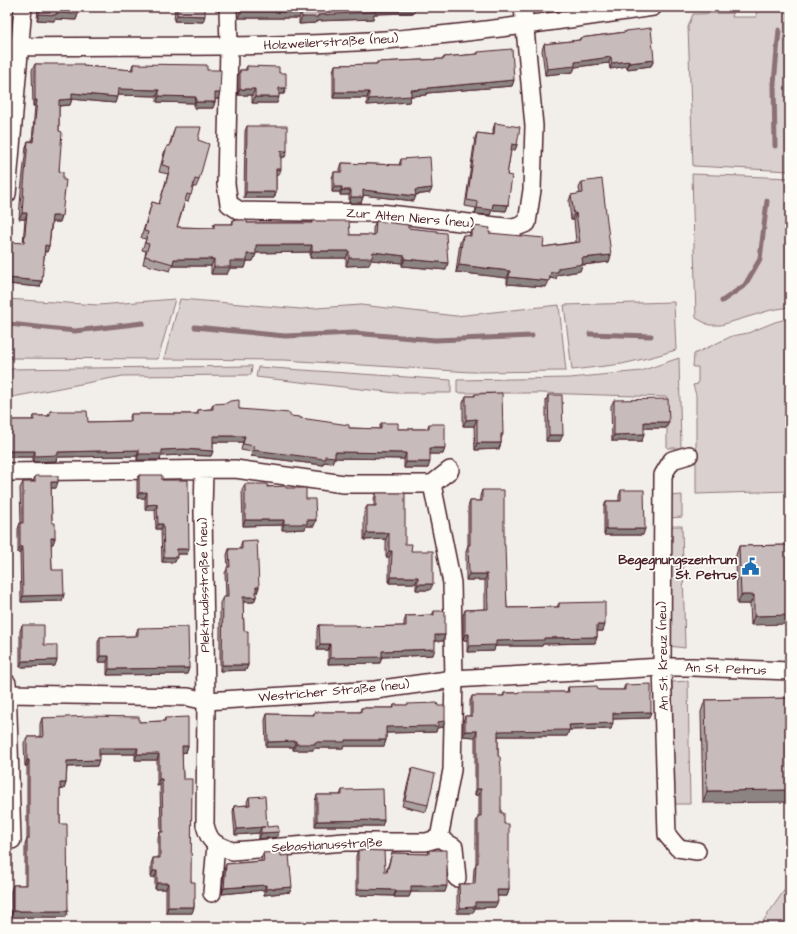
<svg xmlns="http://www.w3.org/2000/svg" width="797" height="934" viewBox="0 0 797 934" font-family="'Architects Daughter',sans-serif">
  <rect width="100%" height="100%" fill="#f2efeb"/>
  <filter id="ink" filterUnits="userSpaceOnUse"><feTurbulence type="fractalNoise" baseFrequency=".025" numOctaves="2"/><feDisplacementMap in="SourceGraphic" scale="8" xChannelSelector="R" yChannelSelector="G"/><feConvolveMatrix kernelMatrix="1 2 1 2 8 2 1 2 1" color-interpolation-filters="sRGB"/></filter>
  <g filter="url(#ink)">
    <g fill="#d9d0cf" stroke="#92787d">
      <polygon points="7,7 16,7 14,29 7,28"/>
      <polygon points="757,7 790,7 790,171 693,166 688,27 693,14 733,13 732,17 756,17"/>
      <polygon points="692,174 790,178 790,307 771,310 721,325 709,325 696,318"/>
      <polygon points="7,299 98,305 175,299 158,359 7,358"/>
      <polygon points="180,299 301,309 361,305 456,316 559,305 566,371 471,372 284,360 164,359"/>
      <polygon points="674,302 676,350 652,357 622,364 572,370 564,305"/>
      <polygon points="790,318 790,491 696,494 696,395 693,385 698,384 698,367 693,367 694,354 732,336 748,333 775,322"/>
      <polygon points="679,358 681,448 667,448 667,397 540,393 457,393 457,380 570,378 641,371"/>
      <polygon points="252,366 251,375 123,376 7,398 7,369"/>
      <polygon points="258,367 451,380 451,393 396,393 256,377"/>
      <polygon points="682,495 682,517 669,518 669,496"/>
      <polygon points="673,526 682,526 685,648 669,646 669,529"/>
      <polygon points="688,681 690,804 674,804 672,682"/>
      <polygon points="790,882 790,927 759,927"/>
    </g>
    <g fill="none" stroke-linecap="round" stroke-linejoin="round">
      <g stroke="#8b6f75" stroke-width="5">
        <polyline points="775,146 774,83 779,30"/>
        <polyline points="722,301 745,285 760,259 767,201"/>
        <polyline points="9,324 75,331 143,323"/>
        <polyline points="195,327 285,336 354,333 435,340 532,336"/>
        <polyline points="590,334 651,336"/>
      </g>
      <defs>
        <g id="street">
          <polyline points="228,7 229,47 226,184 229,204 240,211 380,213 514,228 527,223 532,190 534,126 523,7"/>
          <path d="M7 47C133 45 259 49 385 40 474 33 564 20 653 7"/>
          <polyline points="7,194 23,7"/>
          <polyline points="689,455 672,460 663,475 662,667 667,835 678,848 697,851"/>
          <path d="M7 472 235 469 344 484H432L452 583 454 679 452 770 439 838 426 842H345L232 851C215 844 210 844 205 825L206 701 203 512 204 470"/>
          <polyline points="432,484 450,470"/>
          <polyline points="7,694 188,697 206,701 375,690 454,679 662,667 693,667 790,671"/>
          <polyline points="439,838 454,847 457,878"/>
          <polyline points="7,840 12,840 7,683"/>
          <polyline points="212,893 216,844"/>
        </g>
      </defs>
      <use href="#street" stroke="#4a1f2b" stroke-width="20"/>
      <use href="#street" stroke="#fdfcf7" stroke-width="17"/>
    </g>
    <g fill="#aca1a1" stroke="#4a1f2b">
      <polygon points="38,7 79,7 78,14 76,20 55,19 54,21 37,20"/>
      <polygon points="175,7 205,7 203,22 174,21"/>
      <polygon points="237,7 416,7 414,13 374,14 373,19 316,21 316,23 299,24 299,18 238,18"/>
      <polygon points="626,31 654,60 651,66 627,69 627,66 610,69 609,63 575,67 573,72 545,75 542,50 544,44 579,40 580,38 625,32"/>
      <polygon points="478,52 514,80 512,86 427,93 426,95 411,96 409,102 367,105 367,98 333,98 333,71 335,65 377,64 377,62 443,59 444,57 477,54"/>
      <polygon points="35,64 83,66 131,70 133,64 207,70 218,99 215,99 215,102 213,108 194,108 194,103 157,102 157,96 117,95 115,103 72,99 70,105 59,106 59,171 60,222 52,222 49,246 47,252 45,251 40,287 7,284 7,256 8,248 10,242 23,243 25,219 19,219 21,191 26,147 28,141 32,141 35,106 33,106 32,70"/>
      <polygon points="247,66 279,73 286,88 284,94 279,94 277,103 252,103 252,95 238,95 238,76 240,70 245,70"/>
      <polygon points="495,123 517,145 515,150 511,150 507,175 508,205 506,211 492,210 490,215 475,214 476,208 465,206 475,138 477,133 493,135 493,129"/>
      <polygon points="247,126 287,151 285,157 281,157 279,175 276,175 276,192 274,198 244,198 245,131"/>
      <polygon points="175,127 198,140 199,180 196,187 193,187 188,202 185,201 177,227 213,228 214,224 232,224 233,220 247,223 311,223 312,221 350,235 373,235 373,228 376,221 408,228 437,232 446,270 402,266 402,263 371,260 369,265 346,266 346,258 310,258 310,252 256,253 253,261 247,261 245,268 230,268 227,274 211,274 211,266 172,266 170,271 143,264 146,251 142,250 146,239 141,238 152,202 159,204 168,174 159,172 164,153 167,146 169,146"/>
      <polygon points="401,159 432,188 430,193 415,195 414,201 363,195 363,197 361,203 349,203 349,195 340,195 340,192 332,192 332,178 334,172 340,172 340,169 342,163 399,165"/>
      <polygon points="582,182 611,255 609,262 582,265 580,271 557,275 556,279 549,278 546,287 507,284 507,278 456,272 460,242 463,235 469,236 471,231 472,231 474,226 489,233 543,247 576,242 574,220 571,220 569,201 571,195 580,194 579,188"/>
      <polygon points="475,394 503,434 501,439 501,443 499,449 475,450 474,426 463,426 463,403 466,396 474,396"/>
      <polygon points="548,395 560,441 546,441 546,401"/>
      <polygon points="614,400 666,428 644,428 642,441 612,441 611,406"/>
      <polygon points="213,404 239,409 290,416 300,418 349,428 379,429 381,423 398,429 427,429 429,424 445,448 443,454 430,454 428,468 404,468 404,459 334,458 332,463 324,462 323,465 251,456 252,452 241,450 243,442 213,442 213,451 211,456 181,455 161,456 160,460 137,460 137,456 57,457 56,461 33,462 33,457 7,457 7,420 32,420 34,416 48,416 50,411 88,422 129,421 131,414 197,414 198,410 211,409"/>
      <polygon points="139,475 162,480 187,554 177,554 175,562 162,562 161,529 156,529 155,510 145,510 145,498 137,498 137,480"/>
      <polygon points="35,476 56,488 51,488 52,523 55,538 53,544 51,544 52,570 62,601 21,602 20,553 18,553 18,529 20,523 21,523 20,488 23,482 33,482"/>
      <polygon points="245,484 286,488 306,499 316,520 314,526 306,526 305,529 282,530 282,525 243,526 242,489"/>
      <polygon points="482,490 504,545 507,608 557,607 559,603 603,631 597,631 597,637 595,643 543,644 542,646 495,646 494,651 467,652 467,640 463,640 463,616 465,610 485,609 485,580 466,580 466,551 468,545 468,507 470,501 480,501 480,496"/>
      <polygon points="621,490 643,535 604,535 604,507 606,501 619,501 619,496"/>
      <polygon points="376,493 405,544 411,551 430,590 416,590 416,583 389,583 389,557 386,557 386,539 364,540 364,512 367,506 374,506 374,499"/>
      <polygon points="242,541 259,587 257,593 256,593 256,597 254,602 243,602 244,631 248,665 246,670 220,671 220,603 223,597 226,597 225,573 228,567 227,555 229,549 240,549 240,547"/>
      <polygon points="790,545 751,625 750,604 737,604 736,555 739,546"/>
      <polygon points="434,611 445,635 443,641 435,641 433,655 382,657 380,663 328,664 328,650 317,650 317,631 319,625 356,627 404,626 404,622 406,616 432,615"/>
      <polygon points="22,625 44,645 55,666 20,667 20,631"/>
      <polygon points="138,628 189,668 187,674 107,675 107,662 98,662 98,642 100,637 136,636 136,634"/>
      <polygon points="625,685 651,712 649,718 613,719 611,729 569,730 567,736 498,736 498,756 501,813 504,824 509,890 507,896 497,896 495,907 475,908 473,913 457,913 457,890 459,884 473,884 474,869 476,864 476,822 479,816 479,795 475,795 475,737 463,736 463,722 465,716 470,716 470,701 472,696 503,696 504,693 567,692 568,687 598,690 623,690"/>
      <polygon points="790,698 703,803 701,712 705,700"/>
      <polygon points="394,705 438,706 445,721 443,727 437,728 436,732 386,733 386,740 384,746 344,746 343,748 314,748 313,750 293,750 293,747 266,747 265,720 267,714 313,715 314,712 360,712 361,708 393,708"/>
      <polygon points="42,718 139,722 164,721 165,718 188,746 186,752 182,753 183,779 191,882 194,903 194,907 192,913 166,913 166,889 155,889 155,877 151,877 151,864 153,858 158,858 158,838 160,832 161,832 160,785 157,786 157,760 135,760 135,754 99,754 97,766 67,767 66,783 64,789 60,789 60,824 68,911 66,917 11,917 11,891 13,885 25,885 25,845 27,839 27,766 25,766 24,743 27,737 40,737 40,724"/>
      <polygon points="412,768 428,805 426,812 402,806 410,775"/>
      <polygon points="342,790 384,820 382,826 315,826 315,801 317,795 340,795"/>
      <polygon points="249,797 267,827 279,832 277,837 259,839 259,833 235,835 233,812 234,806 248,805 247,802"/>
      <polygon points="358,850 385,872 386,872 392,853 428,854 429,850 445,892 411,892 409,897 394,897 394,896 356,895 356,856"/>
      <polygon points="263,853 281,856 290,892 264,895 264,890 222,894 224,870 226,864 261,861 261,859"/>
    </g>
    <g fill="#8c8383" stroke="#4a1f2b">
      <polygon points="401,7 416,7 414,13 374,14 373,19 316,21 316,23 299,24 302,17 375,8"/>
      <polygon points="241,11 301,12 299,18 238,18"/>
      <polygon points="56,13 78,14 76,20 55,19 54,21 37,20 39,14"/>
      <polygon points="177,15 205,16 203,22 174,21"/>
      <polygon points="611,57 609,63 575,67 573,72 545,75 547,69 575,62"/>
      <polygon points="654,60 651,66 627,69 629,63"/>
      <polygon points="629,61 627,66 610,69 612,63"/>
      <polygon points="514,80 512,86 427,93 426,95 411,96 409,102 367,105 369,99 428,88"/>
      <polygon points="279,88 286,88 284,94 277,94"/>
      <polygon points="118,89 159,90 157,96 116,95"/>
      <polygon points="240,89 255,89 252,95 238,95"/>
      <polygon points="335,92 369,92 367,98 333,98"/>
      <polygon points="72,93 117,97 115,103 70,99"/>
      <polygon points="215,93 220,93 218,99 213,99"/>
      <polygon points="159,96 196,97 194,103 157,102"/>
      <polygon points="255,97 279,97 277,103 252,103"/>
      <polygon points="72,99 70,105 57,106 59,100"/>
      <polygon points="35,100 37,100 35,106 33,106"/>
      <polygon points="196,102 215,102 213,108 194,108"/>
      <polygon points="512,144 517,145 515,150 510,150"/>
      <polygon points="281,151 287,151 285,157 279,157"/>
      <polygon points="276,169 281,169 279,175 274,175"/>
      <polygon points="334,187 342,187 340,192 332,192"/>
      <polygon points="432,188 430,193 413,195 415,190"/>
      <polygon points="342,190 351,190 349,195 340,195"/>
      <polygon points="363,190 416,196 414,201 362,195"/>
      <polygon points="246,192 276,192 274,198 244,198"/>
      <polygon points="351,197 363,197 361,203 349,203"/>
      <polygon points="493,204 508,205 506,211 492,210 490,215 475,214 477,208"/>
      <polygon points="22,213 27,213 25,219 19,219"/>
      <polygon points="576,213 574,220 571,220 574,214"/>
      <polygon points="52,216 62,216 60,222 50,222"/>
      <polygon points="45,245 49,246 47,252 43,251"/>
      <polygon points="256,245 312,245 310,252 254,253"/>
      <polygon points="312,251 349,251 346,258 310,258"/>
      <polygon points="373,252 405,256 402,263 371,260 369,265 346,266 349,258"/>
      <polygon points="247,254 256,254 253,261 247,261 245,268 230,268 227,274 211,274 214,267"/>
      <polygon points="611,255 609,262 582,265 580,271 557,275 556,279 548,278 551,272 558,268 582,258"/>
      <polygon points="174,259 214,259 211,266 172,266"/>
      <polygon points="405,259 448,263 446,270 402,266"/>
      <polygon points="459,265 510,271 507,278 456,272"/>
      <polygon points="509,277 549,281 546,287 507,284"/>
      <polygon points="7,278 42,281 40,287 7,284"/>
      <polygon points="477,419 474,426 463,426 466,420"/>
      <polygon points="644,422 669,422 666,428 641,428"/>
      <polygon points="644,434 642,441 612,441 614,435"/>
      <polygon points="549,435 563,435 560,441 546,441"/>
      <polygon points="213,436 245,436 243,442 211,442"/>
      <polygon points="477,443 501,443 499,449 475,450"/>
      <polygon points="430,448 445,448 443,454 428,454"/>
      <polygon points="184,449 213,451 211,456 181,455 161,456 160,460 137,460 139,454 162,450"/>
      <polygon points="139,450 137,456 57,457 56,461 33,462 35,456 58,452"/>
      <polygon points="253,450 325,456 335,452 406,453 404,459 334,458 332,463 324,462 323,465 251,456"/>
      <polygon points="7,451 35,451 33,457 7,457"/>
      <polygon points="406,462 430,462 428,468 404,468"/>
      <polygon points="51,482 58,482 56,488 49,488"/>
      <polygon points="147,492 145,498 137,498 139,493"/>
      <polygon points="157,504 155,510 145,510 147,505"/>
      <polygon points="245,520 284,520 282,525 243,526"/>
      <polygon points="307,520 316,520 314,526 306,526 305,529 282,530 284,524"/>
      <polygon points="158,524 163,524 161,529 156,529"/>
      <polygon points="606,529 645,529 643,535 604,535"/>
      <polygon points="367,533 389,533 386,539 364,540"/>
      <polygon points="51,538 55,538 53,544 49,544"/>
      <polygon points="20,547 22,547 20,553 18,553"/>
      <polygon points="177,549 189,549 187,554 175,554"/>
      <polygon points="389,551 392,551 389,557 386,557"/>
      <polygon points="164,557 177,557 175,562 162,562"/>
      <polygon points="469,574 487,574 485,580 466,580"/>
      <polygon points="391,577 418,577 416,583 389,583"/>
      <polygon points="418,584 433,584 430,590 416,590"/>
      <polygon points="256,587 259,587 257,593 254,593"/>
      <polygon points="64,595 62,601 21,602 23,596"/>
      <polygon points="741,595 754,595 750,604 737,604"/>
      <polygon points="243,597 256,597 254,602 241,602"/>
      <polygon points="790,615 790,624 751,625 754,616"/>
      <polygon points="597,625 605,625 603,631 595,631"/>
      <polygon points="465,634 469,634 467,640 463,640"/>
      <polygon points="435,635 445,635 443,641 432,641"/>
      <polygon points="597,637 595,643 543,644 542,646 495,646 494,651 467,652 469,646 496,641 544,638"/>
      <polygon points="320,644 330,644 328,650 317,650"/>
      <polygon points="435,649 433,655 382,657 380,663 328,664 330,658 382,651"/>
      <polygon points="100,656 109,656 107,662 98,662"/>
      <polygon points="57,660 55,666 20,667 22,661"/>
      <polygon points="222,665 248,665 246,670 220,671"/>
      <polygon points="189,668 187,674 107,675 109,669"/>
      <polygon points="651,712 649,718 611,719 613,713"/>
      <polygon points="445,721 443,727 437,728 436,732 384,733 386,727"/>
      <polygon points="613,723 611,729 569,730 567,736 496,736 498,731 569,725"/>
      <polygon points="465,731 477,731 475,737 463,736"/>
      <polygon points="345,740 386,740 384,746 344,746 343,748 314,748 313,750 293,750 296,744 315,742"/>
      <polygon points="296,741 293,747 266,747 268,742"/>
      <polygon points="182,746 188,746 186,752 180,753"/>
      <polygon points="99,748 138,748 135,754 97,754"/>
      <polygon points="137,754 159,754 157,760 135,760"/>
      <polygon points="27,760 29,760 27,766 25,766"/>
      <polygon points="99,760 97,766 64,767 67,761"/>
      <polygon points="159,779 162,779 160,785 157,786"/>
      <polygon points="60,783 66,783 64,789 58,789"/>
      <polygon points="477,789 481,789 479,795 475,795"/>
      <polygon points="790,790 790,802 703,803 707,791"/>
      <polygon points="384,820 382,826 315,826 317,821"/>
      <polygon points="261,827 259,833 235,835 237,829"/>
      <polygon points="279,832 277,837 259,839 261,833"/>
      <polygon points="153,871 157,871 155,877 151,877"/>
      <polygon points="157,883 168,883 166,889 155,889"/>
      <polygon points="266,885 264,890 222,894 224,888"/>
      <polygon points="411,886 447,886 445,892 411,892 409,897 394,897 396,892"/>
      <polygon points="292,887 290,892 264,895 266,889"/>
      <polygon points="358,889 396,890 394,896 356,895"/>
      <polygon points="497,890 509,890 507,896 495,896"/>
      <polygon points="475,902 498,902 495,907 475,908 473,913 457,913 460,908"/>
      <polygon points="168,907 194,907 192,913 166,913"/>
      <polygon points="13,911 68,911 66,917 11,917"/>
    </g>
    <g fill="#c8bbbb" stroke="#4a1f2b">
      <polygon points="40,7 79,7 78,14 56,13 56,15 39,14"/>
      <polygon points="177,7 205,7 205,16 177,15"/>
      <polygon points="240,7 401,7 375,8 375,12 318,15 318,17 302,17 301,12 241,11"/>
      <polygon points="651,28 654,60 629,63 629,61 612,63 611,57 575,62 575,66 547,69 544,44 580,40 580,38 626,32 626,31"/>
      <polygon points="512,49 514,80 428,88 428,89 411,90 411,96 369,99 369,92 335,92 335,65 377,64 377,62 444,59 444,57 478,54 478,52"/>
      <polygon points="35,64 84,64 83,66 133,70 133,64 207,65 207,70 221,70 220,93 215,93 215,102 196,102 196,97 159,96 159,90 118,89 117,97 72,93 72,99 59,100 59,131 62,132 59,171 63,172 63,180 66,180 62,216 52,216 49,246 45,245 42,281 7,278 10,242 24,243 27,213 22,213 24,185 28,141 33,142 37,100 35,100"/>
      <polygon points="247,66 279,67 279,73 286,73 286,88 279,88 279,97 255,97 255,89 240,89 240,70 247,70"/>
      <polygon points="495,123 520,127 517,145 512,144 507,175 512,176 508,205 493,204 492,210 477,208 478,202 467,200 477,133 494,135"/>
      <polygon points="247,126 287,126 287,151 281,151 281,169 276,169 276,192 246,192"/>
      <polygon points="175,127 201,127 198,140 209,144 199,180 195,179 191,195 187,194 177,227 214,228 214,224 233,224 233,220 247,220 247,223 312,223 312,221 349,221 350,235 375,235 376,221 408,225 408,228 437,231 437,232 446,233 448,263 405,259 405,256 373,252 372,258 349,258 349,251 312,251 312,245 256,245 256,254 247,254 247,261 230,261 230,267 214,267 214,259 174,259 173,264 145,256 149,244 145,243 148,232 144,231 152,202 159,204 166,183 170,167 162,165 167,146 170,146"/>
      <polygon points="430,157 432,188 415,190 416,196 363,190 363,197 351,197 351,190 342,190 342,187 334,187 334,172 342,172 342,163 401,165 401,159"/>
      <polygon points="602,179 611,255 582,258 583,264 558,268 558,272 551,272 549,281 509,277 510,271 459,265 463,235 471,236 471,231 473,231 474,226 490,228 489,233 544,238 543,247 580,242 576,213 574,214 571,195 583,193 582,182"/>
      <polygon points="502,393 503,434 501,434 501,443 477,443 477,419 466,420 466,396 475,396 475,394"/>
      <polygon points="548,395 562,395 563,435 549,435"/>
      <polygon points="668,399 669,422 644,422 644,434 614,435 614,400"/>
      <polygon points="239,400 239,409 290,413 290,416 300,417 300,418 349,425 349,428 381,429 381,423 398,423 398,429 429,429 429,424 445,424 445,448 430,448 430,462 406,462 406,453 335,452 335,457 325,456 325,459 253,450 254,446 243,444 245,436 213,436 213,451 184,449 162,450 162,454 139,454 139,450 58,452 58,455 35,456 35,451 7,451 7,420 34,420 34,416 50,416 50,411 87,411 88,422 131,421 131,414 198,414 198,410 213,409 213,404 227,403 230,401"/>
      <polygon points="139,475 162,475 162,480 188,480 189,549 177,549 177,557 164,557 163,524 158,524 157,504 147,505 147,492 139,493"/>
      <polygon points="35,476 58,476 58,482 51,482 52,523 55,523 55,538 51,538 52,570 63,570 64,595 23,596 22,547 20,547 20,523 23,523 23,482 35,482"/>
      <polygon points="245,484 267,484 267,487 286,486 286,488 306,488 306,499 315,499 316,520 307,520 307,524 284,524 284,520 245,520"/>
      <polygon points="482,490 504,490 504,545 505,545 507,608 559,607 559,603 605,602 605,625 597,625 597,637 544,638 544,640 496,641 496,645 469,646 469,634 465,634 465,610 488,609 487,574 469,574 468,545 470,545 470,501 482,501"/>
      <polygon points="621,490 644,490 645,529 606,529 606,501 621,501"/>
      <polygon points="376,493 405,493 405,544 412,544 411,551 433,551 433,584 418,584 418,577 391,577 392,551 389,551 389,533 367,533 367,506 376,506"/>
      <polygon points="257,540 259,587 256,587 256,597 243,597 244,631 248,631 248,665 222,665 223,597 228,597 227,567 230,567 229,549 242,549 242,541"/>
      <polygon points="790,545 790,615 754,616 754,595 741,595 739,546"/>
      <polygon points="434,611 445,611 445,635 435,635 435,649 382,651 382,657 330,658 330,644 320,644 319,625 356,625 356,627 406,626 406,616 434,615"/>
      <polygon points="22,625 44,625 44,645 57,645 57,660 22,661"/>
      <polygon points="188,627 189,668 109,669 109,656 100,656 100,637 138,636 138,628"/>
      <polygon points="651,684 651,712 613,713 613,723 569,725 570,730 498,731 498,756 500,757 501,768 501,813 504,813 504,824 509,824 509,890 497,890 498,902 475,902 475,907 460,908 459,884 475,884 476,863 478,863 478,816 481,816 481,789 477,789 477,731 465,731 465,716 472,716 472,696 504,696 504,693 518,693 518,692 569,692 568,687 597,686 598,690 625,690 625,685"/>
      <polygon points="790,698 790,790 707,791 705,700"/>
      <polygon points="437,703 438,706 445,706 445,721 438,722 438,726 386,727 386,740 345,740 345,742 315,742 315,744 296,744 296,741 268,742 267,714 314,715 314,712 361,712 361,708 394,708 394,705 407,705 407,704"/>
      <polygon points="90,716 139,717 139,722 165,721 165,718 188,717 188,746 182,746 183,779 192,779 191,882 195,882 195,899 194,899 194,907 168,907 168,883 157,883 157,871 153,871 153,858 160,858 160,832 163,832 162,779 159,779 159,754 137,754 138,748 99,748 99,760 67,761 66,783 60,783 60,824 67,824 68,911 13,911 13,885 27,885 27,839 29,839 29,760 27,760 27,737 43,737 42,718"/>
      <polygon points="412,768 435,774 428,805 405,800"/>
      <polygon points="383,789 384,820 317,821 317,795 342,795 342,790"/>
      <polygon points="265,796 267,827 278,826 279,832 261,833 261,827 265,827 237,829 234,806 250,805 249,797"/>
      <polygon points="358,850 384,851 385,872 387,872 392,853 429,854 429,850 447,850 447,886 411,886 411,892 396,892 396,890 358,889"/>
      <polygon points="281,852 281,856 289,855 292,887 266,889 266,885 224,888 226,864 264,861 263,853"/>
    </g>
  </g>
  <defs>
    <symbol id="civic-bare" viewBox="-9 -9 18 18"><path d="M-.6-6.5H3V-4.5H.6V-3L4-1V1h2V6H-6V1h2V-1L-.6-3ZM-1.2 2.5V6h2.4V2.5Z" fill="#1f6fb2" stroke="#fdfcf7" stroke-width="2.5" paint-order="stroke"/></symbol>
  </defs>
  <g fill-rule="evenodd">
    <use href="#civic-bare" x="738" y="554" width="25" height="25"/>
  </g>
  <g text-anchor="middle" dominant-baseline="central" stroke-width="3.5" stroke-linejoin="round" paint-order="stroke">
    <g font-size="13" fill="#4a1f2b" stroke="#fdfcf7">
      <text transform="translate(331 42) rotate(-3)">Holzweilerstraße (neu)</text>
      <text transform="translate(410 218) rotate(5)">Zur Alten Niers (neu)</text>
      <text transform="translate(204 585) rotate(-91)">Plektrudisstraße (neu)</text>
      <text transform="translate(663 656) rotate(-91)">An St. Kreuz (neu)</text>
      <text transform="translate(726 669) rotate(2)">An St. Petrus</text>
      <text transform="translate(334 691) rotate(-5)">Westricher Straße (neu)</text>
      <text transform="translate(327 845) rotate(-3)">Sebastianusstraße</text>
    </g>
    <g font-size="13" font-weight="bold" fill="#4a1f2b" stroke="#fdfcf7" text-anchor="end">
      <text x="737" y="560">Begegnungszentrum<tspan x="737" dy="15">St. Petrus</tspan></text>
    </g>
  </g>
  <rect width="797" height="934" fill="none" stroke="#fdfcf7" stroke-width="24"/>
  <rect x="12" y="12" width="773" height="910" fill="none" stroke="#4a1f2b" stroke-width="1.5" filter="url(#ink)"/>
</svg>
